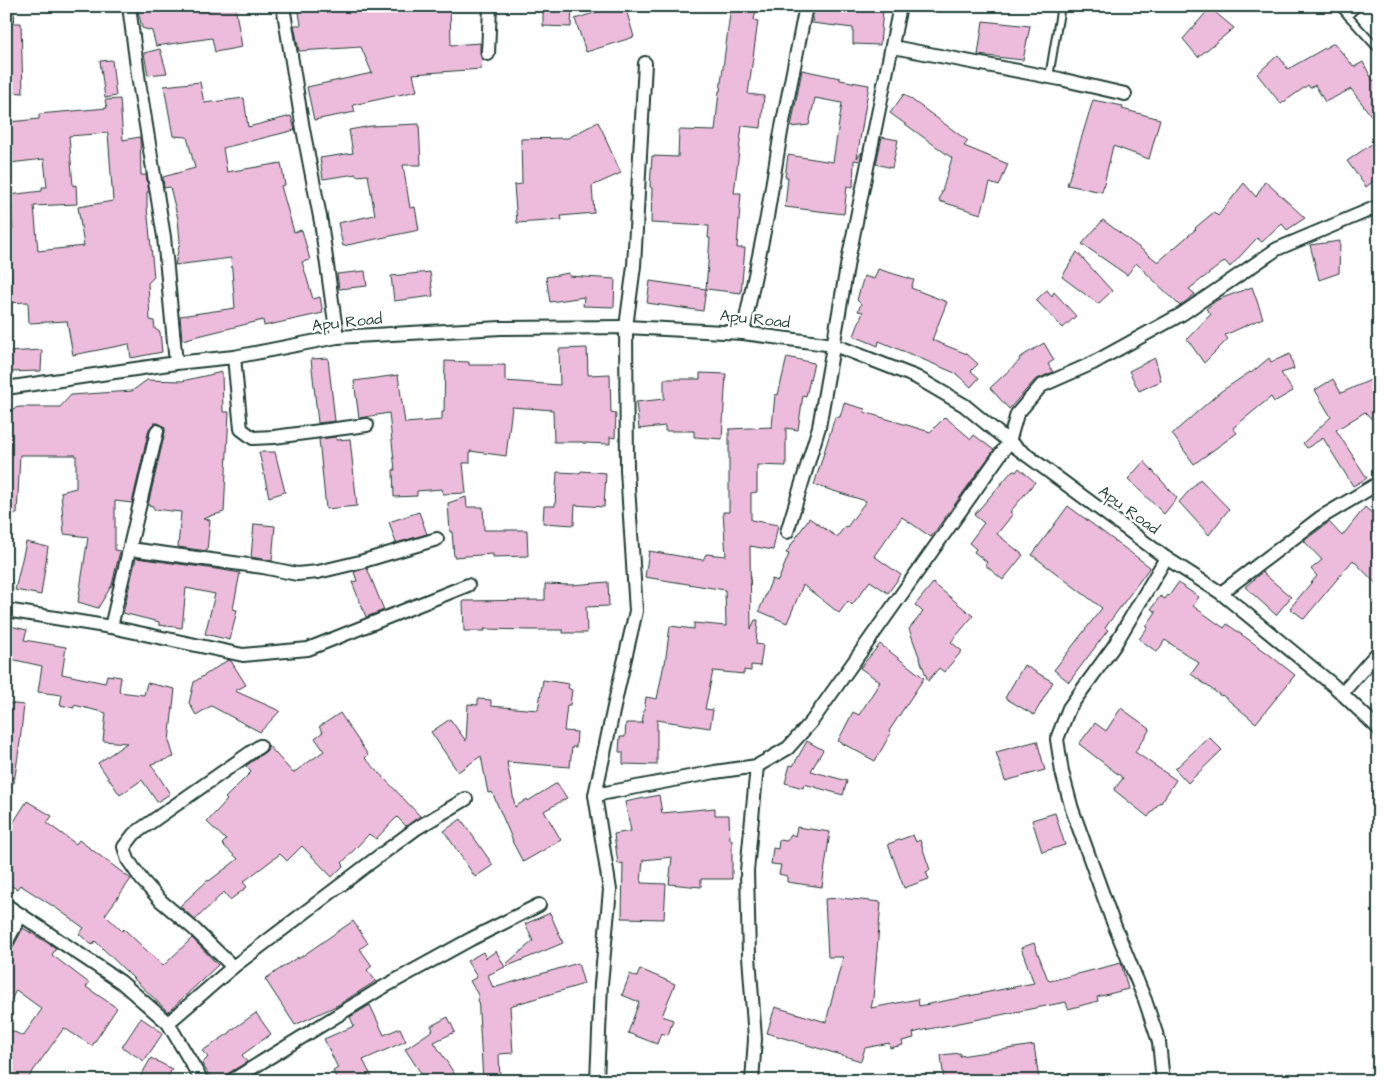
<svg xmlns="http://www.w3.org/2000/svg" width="1385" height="1087" viewBox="0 0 1385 1087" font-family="'Architects Daughter',sans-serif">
  <rect width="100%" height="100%" fill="#fff"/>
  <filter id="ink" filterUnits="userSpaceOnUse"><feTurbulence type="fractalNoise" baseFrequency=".02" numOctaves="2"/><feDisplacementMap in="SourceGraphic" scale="10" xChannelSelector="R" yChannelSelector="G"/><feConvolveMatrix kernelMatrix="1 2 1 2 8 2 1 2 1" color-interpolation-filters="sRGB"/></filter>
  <g filter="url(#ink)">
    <g fill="#edbcdc" stroke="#1f3d34" fill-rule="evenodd">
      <polygon points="137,6 202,6 203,11 235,6 242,47 215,52 212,38 156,46 152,31 142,28"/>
      <polygon points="298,6 450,6 451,45 480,43 480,54 482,59 481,69 413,74 417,91 353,105 355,112 314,120 307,87 372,73 361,47 299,51 294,25 301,25"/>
      <polygon points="543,6 572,6 571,27 543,26"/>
      <polygon points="615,6 625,6 634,37 586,52 575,19"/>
      <polygon points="731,6 757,6 754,20 758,21 748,94 764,96 761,128 742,126 734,193 741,193 737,248 745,248 741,293 706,289 710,238 708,238 709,226 651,223 652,188 650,187 652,156 678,157 679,130 715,131 719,91 720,91"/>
      <polygon points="815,6 852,6 883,9 880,45 853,44 853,28 812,23"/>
      <polygon points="1210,8 1234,28 1198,57 1183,39"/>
      <polygon points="983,21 1030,26 1023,60 978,55"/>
      <polygon points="12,23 21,23 23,93 6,92 6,25"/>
      <polygon points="1334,43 1354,67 1363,62 1373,81 1379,77 1379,126 1351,89 1325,102 1315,85 1310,88 1308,85 1281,104 1257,74 1278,55 1288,69"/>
      <polygon points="160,49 167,73 148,75 144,53"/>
      <polygon points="112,60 116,96 105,98 100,61"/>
      <polygon points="802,70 840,78 840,80 869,85 857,158 862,152 860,161 854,160 853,187 847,186 844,214 785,207 788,177 785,177 788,155 833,162 842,103 815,98 809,125 791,127"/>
      <polygon points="200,82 204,103 244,98 248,127 291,116 295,130 223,148 227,172 281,163 285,185 281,186 294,232 302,230 310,260 302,262 313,299 320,297 323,313 264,326 263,320 182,340 180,316 235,308 231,258 175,265 180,241 178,219 170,187 164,188 163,177 195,168 187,137 173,136 164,86"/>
      <polygon points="904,94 968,141 964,146 1008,164 999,186 990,183 981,214 939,201 952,158 890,113"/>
      <path d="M120 99 123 140 140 137 141 175H146L149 192H147V207L154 277 148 283 150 320 154 321 155 329 160 332 162 352 131 358 129 344 73 355 67 321 29 323 28 302 6 303V280L12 281 6 256 10 255 9 231 13 229 12 207 8 205 9 195 42 191V187H47L44 159 10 163 9 122 39 119V114L107 108 105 100ZM108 133 113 201 78 207 84 246 38 251 34 206 77 204 76 185 73 186 69 136Z"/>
      <polygon points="1093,100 1123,106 1122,109 1160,119 1149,159 1113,146 1102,192 1067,185"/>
      <polygon points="598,122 606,138 605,138 621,173 592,186 594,213 561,216 562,220 517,223 514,185 522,184 521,139 568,138"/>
      <polygon points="419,124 421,165 403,165 410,208 415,207 419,230 343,246 338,223 375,215 368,175 356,176 356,174 323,179 320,158 353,153 349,130 371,126"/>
      <polygon points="882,137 898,140 892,168 876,164"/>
      <polygon points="1379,139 1379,177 1366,187 1347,161"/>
      <polygon points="1265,181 1305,218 1287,230 1282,224 1262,242 1257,238 1230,267 1225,261 1189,289 1195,294 1180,306 1136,263 1127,275 1082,244 1103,220 1158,262 1196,229 1195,228 1214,212 1218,216 1244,183 1256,197"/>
      <polygon points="1340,241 1339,273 1319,280 1310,245"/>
      <polygon points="1077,252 1112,291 1098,304 1062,277"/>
      <polygon points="878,269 914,280 911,288 947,302 932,340 967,354 978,364 971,371 979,378 971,387 955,373 879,341 878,346 854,336 863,312 858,311 861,304 857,300 864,276 874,279"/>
      <polygon points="365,271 367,286 339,289 337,274"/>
      <polygon points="430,272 433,296 394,301 391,276"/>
      <polygon points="569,273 569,276 615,279 614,307 583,306 584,297 550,302 546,277"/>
      <polygon points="650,281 706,289 703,311 647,303"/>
      <polygon points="1252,287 1263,318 1225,335 1228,339 1204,363 1187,339 1211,314 1206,309 1217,300"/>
      <polygon points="1047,290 1052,296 1054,292 1076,316 1063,328 1036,300"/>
      <polygon points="1044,343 1054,360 1048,364 1053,372 1035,380 1009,409 990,388 1020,360 1019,358"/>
      <polygon points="587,348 588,375 610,374 611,412 616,413 615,438 610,437 610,444 583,443 583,442 554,442 553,410 512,407 506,456 470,451 470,463 463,463 466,493 443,494 442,489 417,491 417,496 394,497 393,470 395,470 389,413 359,418 354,381 398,375 405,423 442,420 442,412 444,412 445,361 469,362 469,365 505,365 505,381 560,385 559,349"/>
      <polygon points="42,350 41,371 6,372 6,352"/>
      <polygon points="1290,354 1294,369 1281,373 1293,391 1274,402 1271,397 1233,428 1237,433 1194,464 1172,434 1220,392 1250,372 1251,373 1269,358 1271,362"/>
      <polygon points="787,357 814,363 806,396 803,395 798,430 786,428 786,466 757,465 757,492 751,493 751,520 778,525 773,550 750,546 751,629 755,620 758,620 756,644 763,645 760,666 751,665 751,671 744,670 744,674 713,671 705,709 713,710 710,728 657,720 657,765 623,764 623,752 619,752 620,737 625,737 626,723 642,723 646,697 657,699 664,664 665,664 670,626 694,629 694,623 726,626 725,590 645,577 649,551 703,560 706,554 726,556 723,512 729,512 729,429 772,427 775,394 778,395"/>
      <polygon points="328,358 335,421 318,423 311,359"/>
      <polygon points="1155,358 1161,381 1139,391 1129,371"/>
      <polygon points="222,372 223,412 229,412 224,512 214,515 211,515 211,516 203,519 210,520 207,551 178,547 181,512 153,509 153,506 148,505 165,432 165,428 162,425 158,423 154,423 149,429 132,503 115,501 115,550 120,551 112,585 98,608 78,602 88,537 64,534 61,492 76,488 76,455 20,455 17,514 6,514 6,411 19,407 60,407 71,395 132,391 147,380 182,381"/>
      <polygon points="700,373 726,374 722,439 694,437 694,431 665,431 665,426 639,429 636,402 664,399 664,379 700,379"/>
      <polygon points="1333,379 1341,393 1373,379 1379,392 1379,427 1365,412 1336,430 1367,478 1353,486 1323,438 1307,448 1303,443 1331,417 1315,390"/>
      <polygon points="844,403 865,409 864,412 930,432 945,417 971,439 974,435 994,450 931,537 902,517 874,556 901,575 888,593 870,581 852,605 848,601 839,613 803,585 787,623 759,611 772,579 778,581 789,554 786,553 809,518 837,537 845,526 847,527 866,501 814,485 835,417 840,417"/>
      <polygon points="336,437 337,440 350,439 357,506 326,509 319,439"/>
      <polygon points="259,452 275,452 285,492 269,497"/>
      <polygon points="1144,461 1177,498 1164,514 1128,479"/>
      <polygon points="1019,468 1035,482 1010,512 1013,514 997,534 1023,555 1003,580 985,565 987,562 974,552 976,549 969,543 984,523 974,515 1013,470 1016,472"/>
      <polygon points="581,471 606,473 604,507 575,505 574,525 543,523 544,506 555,506 557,472 580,473"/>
      <polygon points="1200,479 1229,509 1209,535 1179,502"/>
      <polygon points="466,497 467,507 483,507 484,530 527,530 528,556 493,557 493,554 454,557 452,532 450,532 448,503"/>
      <polygon points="1068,506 1150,567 1105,628 1108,630 1069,682 1054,670 1102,608 1032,555"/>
      <polygon points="1365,507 1379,519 1379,587 1353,560 1304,619 1290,608 1317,576 1311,569 1322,560 1304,541 1329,522 1342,536"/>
      <polygon points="419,512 427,534 396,543 389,522"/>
      <polygon points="254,524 275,526 272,561 251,557"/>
      <polygon points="26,542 48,547 41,595 15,590"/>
      <polygon points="136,558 223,570 240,573 233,609 237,610 230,640 205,634 215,594 186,588 182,628 159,625 159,622 123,613"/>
      <polygon points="367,568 384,610 366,617 352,582 357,581 354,572"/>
      <polygon points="1262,572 1291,597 1276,615 1245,587"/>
      <polygon points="608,582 609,606 586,607 587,633 563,633 563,630 530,630 484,629 485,631 464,631 463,601 545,600 545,584 572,585"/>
      <polygon points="933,583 973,616 951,642 962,651 944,672 939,668 928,681 909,629 923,612 915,605"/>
      <polygon points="1178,583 1199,597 1193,606 1224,628 1227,624 1266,652 1295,675 1256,723 1222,695 1221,696 1191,674 1199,663 1165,640 1157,652 1139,639 1148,627 1146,626 1156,612 1151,609 1160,596 1165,599 1168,595 1169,596"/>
      <polygon points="6,625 27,630 24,640 66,647 62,674 105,683 107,675 121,677 119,692 144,695 147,683 175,689 169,741 174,757 151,764 170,794 157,802 142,780 120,795 98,763 127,743 103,741 106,713 74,705 74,708 60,705 62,695 38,692 42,666 6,658"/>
      <polygon points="880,644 924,678 889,731 891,733 875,761 838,741 853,712 859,715 880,682 860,668"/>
      <polygon points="228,660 231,661 246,685 235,691 280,711 260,732 211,706 196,715 189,703 194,682"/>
      <polygon points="1024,665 1053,682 1034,715 1005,698"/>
      <polygon points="543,680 569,684 568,688 572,690 570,705 567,705 564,731 577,732 576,747 572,747 570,767 507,762 515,807 527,799 528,801 557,783 567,798 544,811 561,840 523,862 512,841 513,841 492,792 488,793 481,756 458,772 431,732 450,719 466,741 468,704 478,705 478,699 491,700 491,706 538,710"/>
      <polygon points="6,703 24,705 20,742 14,783 6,782"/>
      <polygon points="1121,708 1150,729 1135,752 1176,780 1161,803 1160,802 1148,817 1114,790 1123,778 1079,744 1095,723 1106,731"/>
      <polygon points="340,713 368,755 365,758 420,816 406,826 397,817 376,839 369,834 342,863 344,865 332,877 302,846 287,861 280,854 243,882 247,887 230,900 224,892 195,920 180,906 208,880 209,881 238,859 222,844 226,840 207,822 227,800 225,798 251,772 246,766 265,752 268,749 268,745 293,773 324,751 315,738 323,732 319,727"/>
      <polygon points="1209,737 1222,750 1188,783 1175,769"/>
      <polygon points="807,741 823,750 811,771 847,781 843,795 804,784 803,788 785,783 790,765 793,766"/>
      <polygon points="1037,741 1045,770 1005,781 996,752"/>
      <polygon points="659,795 662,813 715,808 715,815 729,815 730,840 732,840 732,879 701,879 701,887 669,884 672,857 643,860 641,883 666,884 664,919 622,918 623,863 618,864 614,834 631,831 625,802"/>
      <polygon points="27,801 52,816 47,823 76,844 79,840 131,879 105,915 122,931 124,929 163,966 192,938 218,965 168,1012 95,941 92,945 79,934 84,928 56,908 20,885 17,889 6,883 6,834"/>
      <polygon points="1055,813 1065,845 1042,852 1032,820"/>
      <polygon points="461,819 493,865 475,877 444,831"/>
      <polygon points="797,827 830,832 822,887 787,882 787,876 779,874 781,865 771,864 773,848 778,849 779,840 787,841 791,834 795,836"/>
      <polygon points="913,835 916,842 920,840 930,870 926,872 929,879 904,888 888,844"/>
      <polygon points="840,898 881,902 873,999 871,1008 918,999 919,1006 1034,983 1021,948 1034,943 1048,980 1050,981 1121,963 1128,989 1097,997 1098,1001 1068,1009 1066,1002 924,1030 913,1033 914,1038 902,1041 903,1045 890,1048 889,1043 865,1048 861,1061 767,1033 775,1007 826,1022 843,957 828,957 825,899"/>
      <polygon points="550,913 563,943 508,966 506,964 533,941 525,924"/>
      <polygon points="353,921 368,943 360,949 372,966 367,970 376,981 338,1005 295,1025 265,979 298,957 298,959"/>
      <polygon points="23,928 56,948 52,955 89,983 86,987 117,1008 92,1046 64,1028 26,1081 6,1081 6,1028 23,1036 42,1009 16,990 6,1011 6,951 13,947"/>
      <polygon points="496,951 505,967 488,975 493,988 578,963 584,984 510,1006 513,1053 499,1054 500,1080 483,1081 478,995 470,981 477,977 467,961 483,952 486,958"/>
      <polygon points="640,969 675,984 662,1016 673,1020 668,1035 661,1033 657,1044 628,1033 639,1002 622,995 630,974 637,977"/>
      <polygon points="370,1005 384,1035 400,1028 406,1041 363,1060 374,1081 338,1081 333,1071 338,1068 324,1039 354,1026 350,1017"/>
      <polygon points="256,1013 271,1034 242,1055 247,1062 227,1074 223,1081 213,1081 202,1064 208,1057 202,1051 231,1032 230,1031"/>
      <polygon points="448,1017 455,1032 434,1042 459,1081 426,1081 405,1049 433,1030 431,1026"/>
      <polygon points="141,1018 163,1033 144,1061 122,1047"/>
      <polygon points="1034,1045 1039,1079 1028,1081 944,1081 941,1055 960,1053 960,1056"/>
      <polygon points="151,1058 172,1069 166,1081 138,1081"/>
    </g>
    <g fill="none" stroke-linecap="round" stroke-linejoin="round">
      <defs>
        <g id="lane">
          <polyline points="1339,6 1379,50"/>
          <polyline points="1348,16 1358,6"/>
          <polyline points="1049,77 1061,6"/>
        </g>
        <g id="street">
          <polyline points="129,6 139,82 164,237 176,363"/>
          <polyline points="283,6 303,129 321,222 337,337"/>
          <polyline points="6,17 7,17"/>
          <polyline points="893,47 1060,79 1125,94"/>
          <polyline points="488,54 490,6"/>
          <polyline points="743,333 767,217 781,132 806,6"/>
          <polyline points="234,357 241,429 253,438 274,437 367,425"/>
          <polyline points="6,388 176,363 234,357 337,337 501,328 626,327 743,333 834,345 916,377 964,405 1009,442 1166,558 1221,593 1333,685 1379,729"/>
          <polyline points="787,532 819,427 848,261 900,6"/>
          <polyline points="130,549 263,567 297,574 318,572 360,562 437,539"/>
          <polyline points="1221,593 1320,518 1379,483"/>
          <polyline points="6,610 111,627 243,655 308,649 468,585"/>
          <polyline points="111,627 157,431"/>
          <polyline points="1342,693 1379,651"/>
          <polyline points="595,795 715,772 757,766 788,748 812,721 1009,442 1017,414 1041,386 1093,363 1182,314 1277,249 1379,206"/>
          <polyline points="6,905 121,982 168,1023 202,1081"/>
          <polyline points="6,943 21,915"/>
          <polyline points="233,967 194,929 161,901 142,880 128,860 124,847 134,834 260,746"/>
          <polyline points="168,1023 233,967 371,862 417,828 466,799"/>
          <polyline points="231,1081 380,989 471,939 539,905"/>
          <polyline points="597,1081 601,984 610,890 595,795 617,693 636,611 627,470 626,327 634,266 645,63"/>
          <polyline points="752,1081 755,1039 749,956 747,871 757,766"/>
          <polyline points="1163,1081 1159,1042 1145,1000 1111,917 1072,809 1062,772 1057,739 1069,708 1114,646 1166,558"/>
        </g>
      </defs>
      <use href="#lane" stroke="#1f3d34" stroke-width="10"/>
      <use href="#street" stroke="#1f3d34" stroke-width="16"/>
      <use href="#lane" stroke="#fff" stroke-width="6"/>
      <use href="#street" stroke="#fff" stroke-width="12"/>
    </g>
  </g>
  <g text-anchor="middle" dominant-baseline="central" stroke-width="5" stroke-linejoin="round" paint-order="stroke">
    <g font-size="16" fill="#1f3d34" stroke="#fff">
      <text transform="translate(755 319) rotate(6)">Apu Road</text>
      <text transform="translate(347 322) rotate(-6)">Apu Road</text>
      <text transform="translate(1129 510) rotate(36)">Apu Road</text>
    </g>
  </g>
  <rect width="1385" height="1087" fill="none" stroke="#fff" stroke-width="25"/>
  <rect x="12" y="12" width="1360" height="1062" fill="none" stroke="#1f3d34" stroke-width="2" filter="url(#ink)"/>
</svg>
